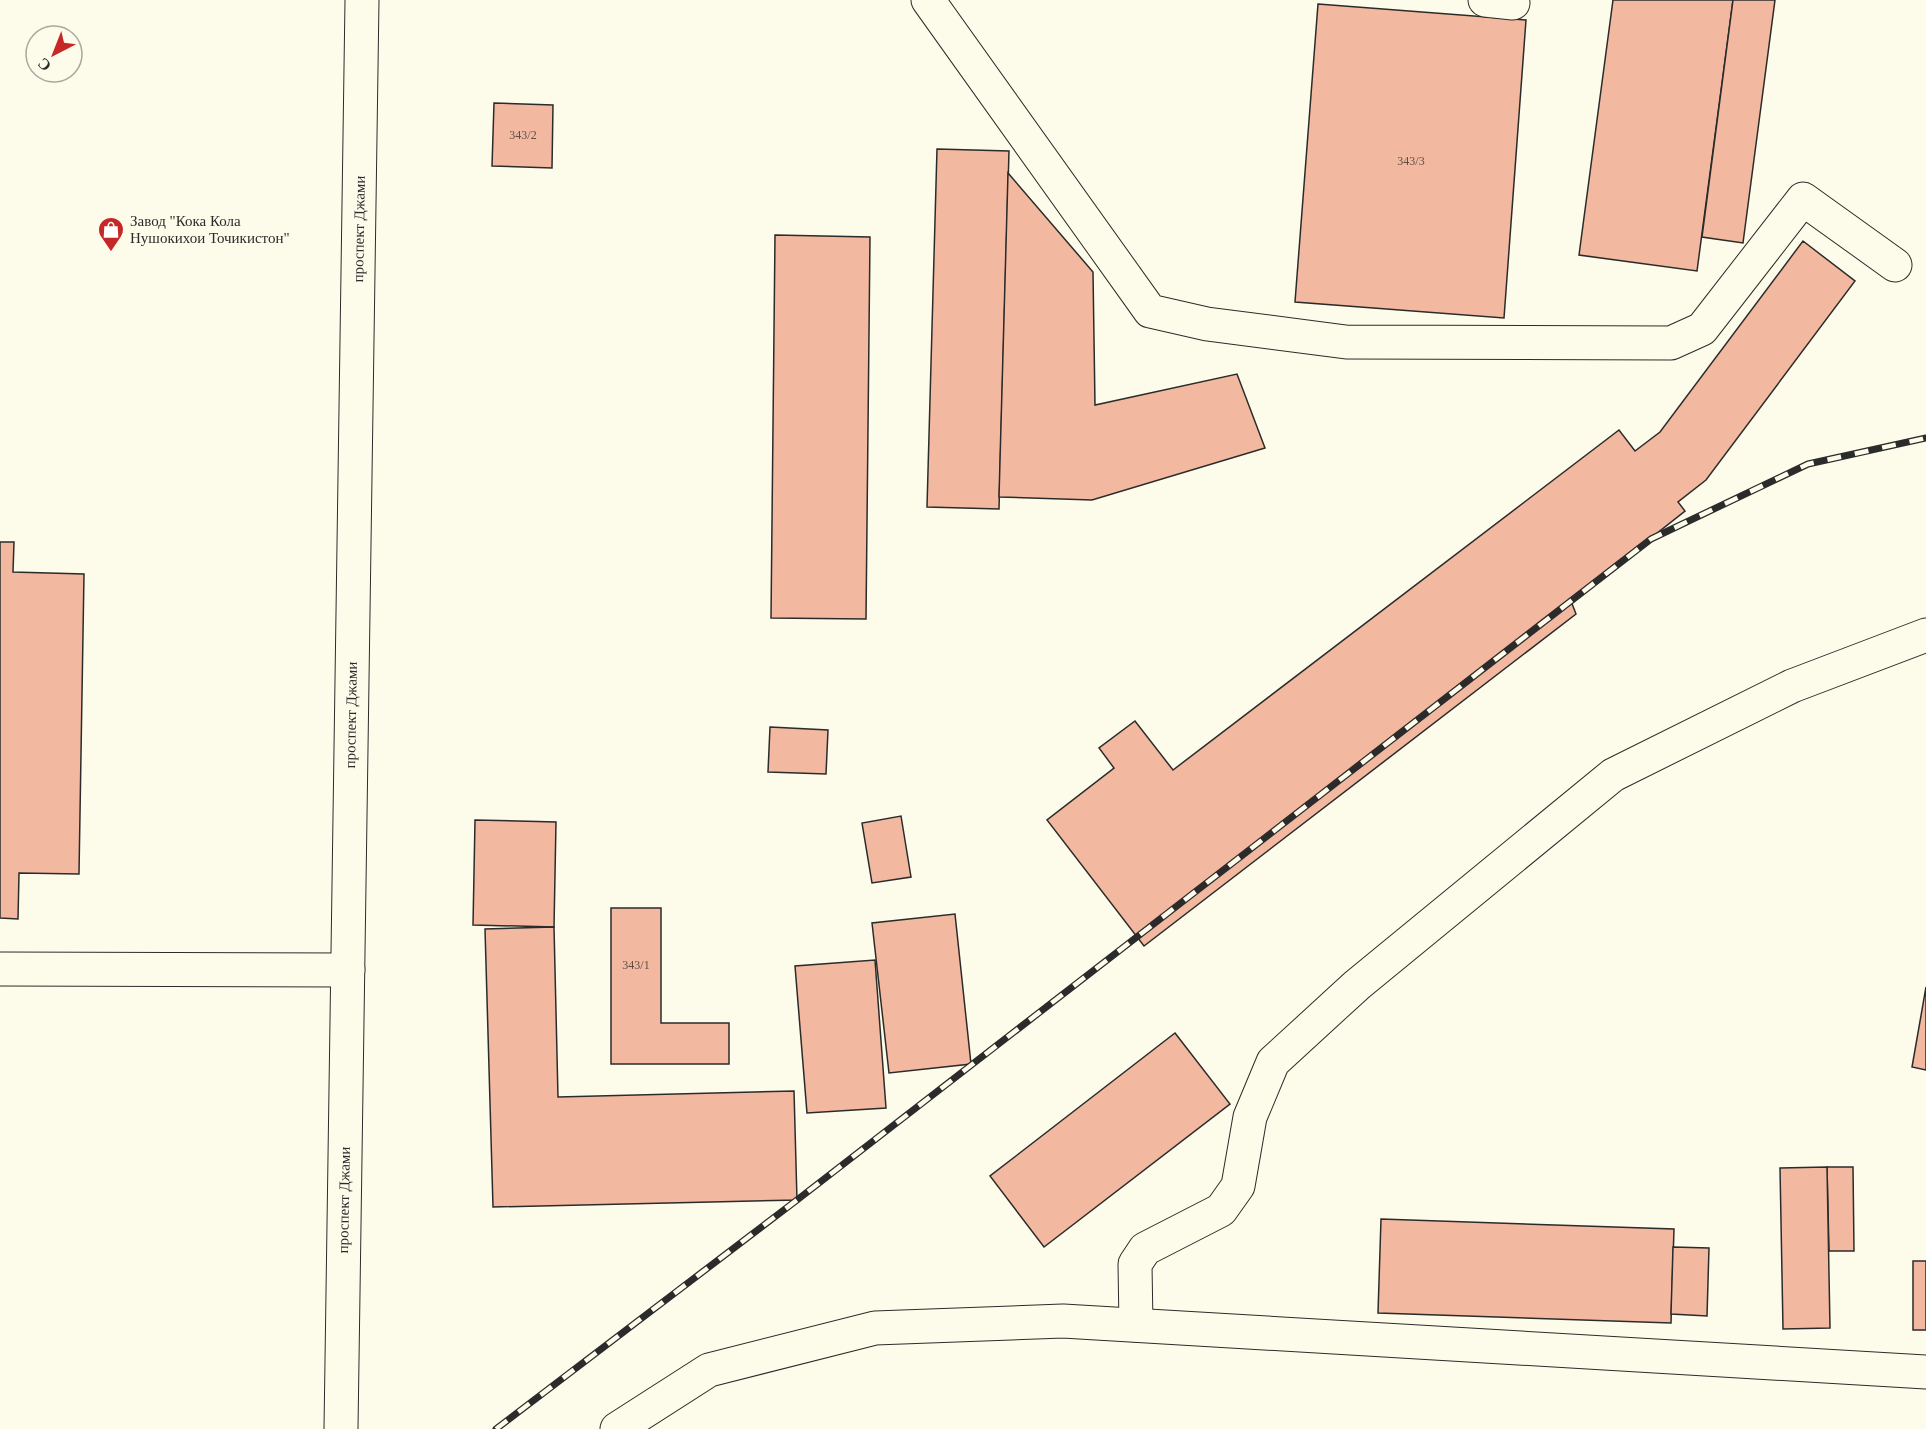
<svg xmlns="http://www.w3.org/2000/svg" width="1926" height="1429" viewBox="0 0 1926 1429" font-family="'Times New Roman',serif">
  <rect width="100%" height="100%" fill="#fdfbea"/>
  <g fill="#f2b8a0" stroke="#2b2b2b" stroke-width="1.5">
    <polygon points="1613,0 1733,0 1697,271 1579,255"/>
    <polygon points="1733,0 1775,0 1743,243 1702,237"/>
    <polygon points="1318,4 1526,20 1504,318 1295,302"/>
    <polygon points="494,103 553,105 552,168 492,166"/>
    <polygon points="937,149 1009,151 999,509 927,507"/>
    <polygon points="1008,173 1093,272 1095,405 1237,374 1265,448 1092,500 999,497"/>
    <polygon points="775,235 870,237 866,619 771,618"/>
    <polygon points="1803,241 1855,281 1706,480 1678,502 1685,511 1571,601 1576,614 1144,946 1047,820 1114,768 1099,748 1135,721 1173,770 1619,430 1635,451 1660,432"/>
    <polygon points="0,542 14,542 13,572 84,574 79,874 19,873 18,919 0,918"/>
    <polygon points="770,727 828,730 826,774 768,772"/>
    <polygon points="901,816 911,877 872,883 862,823"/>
    <polygon points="475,820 556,822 554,927 473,925"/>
    <polygon points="611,908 661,908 661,1023 729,1023 729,1064 611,1064"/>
    <polygon points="955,914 971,1064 889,1073 872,923"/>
    <polygon points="554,927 558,1097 794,1091 797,1200 493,1207 485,929"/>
    <polygon points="875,960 886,1108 807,1113 795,966"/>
    <polygon points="1926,987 1926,1070 1912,1067"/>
    <polygon points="1175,1033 1230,1104 1044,1247 990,1176"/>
    <polygon points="1827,1167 1853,1167 1854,1251 1829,1251"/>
    <polygon points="1827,1167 1830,1328 1783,1329 1780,1168"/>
    <polygon points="1381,1219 1674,1229 1671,1323 1378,1313"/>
    <polygon points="1673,1247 1709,1248 1707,1316 1671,1314"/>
    <rect x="1913" y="1261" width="13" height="69"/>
  </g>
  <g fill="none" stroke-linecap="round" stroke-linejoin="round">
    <defs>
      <g id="minor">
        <polyline points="928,0 1150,311 1207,324 1346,342 1671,343 1702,329 1803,199 1895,265"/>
        <polyline points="1485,0 1513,3"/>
        <polyline points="0,969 348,970"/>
        <polyline points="1136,1325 1135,1264 1145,1249 1221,1210 1238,1186 1250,1117 1273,1062 1357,985 1613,775 1792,686 1926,635"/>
        <polyline points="341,1429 362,0"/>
        <polyline points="617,1429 709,1370 875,1328 1063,1321 1926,1372"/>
      </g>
    </defs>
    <use href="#minor" stroke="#2b2b2b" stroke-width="35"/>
    <use href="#minor" stroke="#fdfbea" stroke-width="33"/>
    <defs>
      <polyline id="rail" points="496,1429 797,1200 1651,539 1808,464 1926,438"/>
    </defs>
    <use href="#rail" stroke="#2b2b2b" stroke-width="7"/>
    <use href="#rail" stroke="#fdfbea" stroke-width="4.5" stroke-dasharray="14" stroke-linecap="butt"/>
  </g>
  <defs>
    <symbol id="shop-pin" viewBox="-11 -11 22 30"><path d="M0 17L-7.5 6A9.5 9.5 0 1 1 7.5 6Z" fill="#c62828" stroke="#fdfbea"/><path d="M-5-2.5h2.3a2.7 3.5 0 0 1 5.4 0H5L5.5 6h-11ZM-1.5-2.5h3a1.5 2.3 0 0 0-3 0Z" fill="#fff"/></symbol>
  </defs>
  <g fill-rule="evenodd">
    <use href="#shop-pin" x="96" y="215" width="30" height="40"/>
  </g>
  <g text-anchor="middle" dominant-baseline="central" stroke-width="4.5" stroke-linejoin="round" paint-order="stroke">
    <g font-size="12" fill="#5d4e48">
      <text x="523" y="135">343/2</text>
      <text x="1411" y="161">343/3</text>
      <text x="636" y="965">343/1</text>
    </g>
    <g font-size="15" fill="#2b2b2b" stroke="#fdfbea" text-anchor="start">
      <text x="130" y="221">Завод "Кока Кола<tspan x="130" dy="17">Нушокихои Точикистон"</tspan></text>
    </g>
    <g font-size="15" fill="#2b2b2b" stroke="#fdfbea">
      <text transform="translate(359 229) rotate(-89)">проспект Джами</text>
      <text transform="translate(351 715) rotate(-89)">проспект Джами</text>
      <text transform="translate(344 1200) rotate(-89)">проспект Джами</text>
    </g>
  </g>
  <g transform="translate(54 54) rotate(222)"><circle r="28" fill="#fdfbea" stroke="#a9a89e" stroke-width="1.5"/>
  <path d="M0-4.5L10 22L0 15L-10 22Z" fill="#c62828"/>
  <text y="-9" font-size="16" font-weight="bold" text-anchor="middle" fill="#2b2b2b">С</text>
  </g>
</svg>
